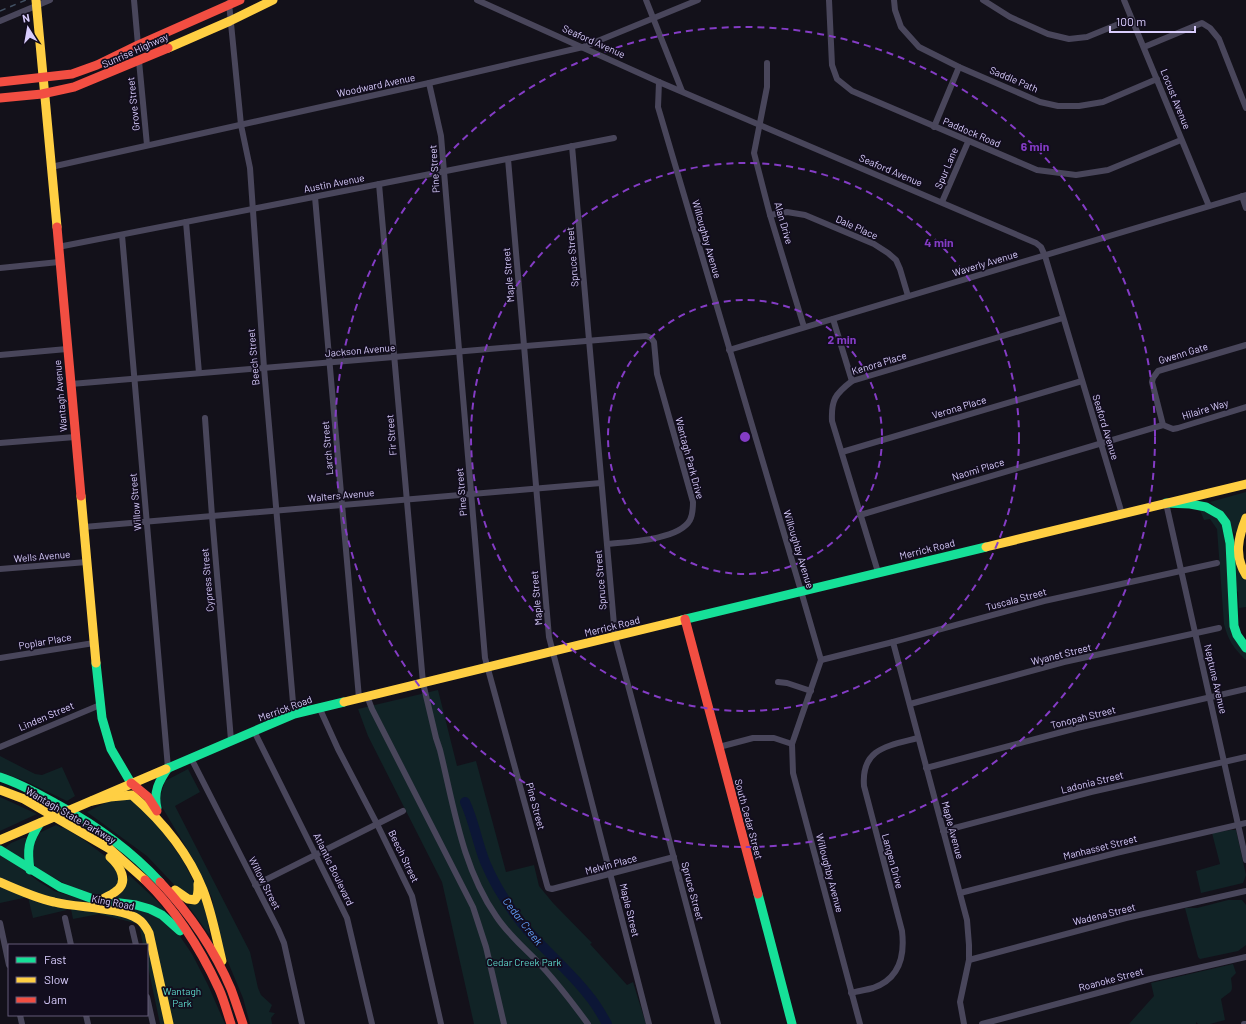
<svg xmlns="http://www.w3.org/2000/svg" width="1246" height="1024" viewBox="0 0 1246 1024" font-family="Barlow,sans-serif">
  <rect width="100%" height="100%" fill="#13111a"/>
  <g fill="#112326">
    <polygon points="1246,492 1246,511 1235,534 1216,507 1210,502"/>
    <path d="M1200 510 1209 511 1224 526 1230 616 1246 651V660C1233 647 1229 642 1224 624L1217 529 1210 519 1204 520Z"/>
    <polygon points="1237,561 1246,578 1246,607 1239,608 1238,592 1233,587"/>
    <polygon points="438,690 457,766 476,761 506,872 534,865 539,886 553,903 592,943 590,944 627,985 633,982 646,1024 474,1024 442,882 368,736 358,709"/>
    <polygon points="0,756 35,774 42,775 62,767 75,796 67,801 25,781 0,772"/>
    <polygon points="188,769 200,792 175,806 250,952 258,988 261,995 272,1005 269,1012 275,1013 271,1018 272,1024 250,1024 243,998 225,955 216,924 212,898 193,859 159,802 165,781"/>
    <polygon points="0,797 37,814 0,831"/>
    <polygon points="132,799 144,806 182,859 196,886 195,895 184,895 147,856 87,812 111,800"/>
    <polygon points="56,825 62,828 63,827 84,840 114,863 120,875 116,888 105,894 96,894 81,892 37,869 31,859 35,835"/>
    <polygon points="1231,830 1236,830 1246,875 1243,883 1201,893 1196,871 1220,864 1212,833"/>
    <polygon points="23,838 26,838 26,862 5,848 11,843"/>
    <polygon points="0,855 7,857 38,881 54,891 87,901 143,909 173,926 192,954 208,985 225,1024 160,1024 147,962 147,945 143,945 139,924 99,914 73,919 71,909 33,918 28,897 0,903"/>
    <polygon points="129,875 157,901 172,919 110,899"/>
    <polygon points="203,899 206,910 210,936 189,907 189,905"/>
    <polygon points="1228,900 1242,900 1246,905 1246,945 1238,951 1200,959 1198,957 1185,908 1197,908"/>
    <path d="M1233 964 1236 973 1231 978C1233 994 1233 989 1221 999L1225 1020 1210 1024H1198L1196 1022V1024H1129L1154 996 1151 983Z"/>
  </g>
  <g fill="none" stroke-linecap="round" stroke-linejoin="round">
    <path stroke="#0c1636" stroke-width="10" d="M465 802C474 821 477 842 485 862 493 881 505 901 517 917 538 946 567 967 589 996 596 1004 602 1015 607 1024"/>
    <g stroke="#49465b" stroke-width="6">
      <polyline points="134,0 138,45"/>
      <polyline points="477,0 659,82 1036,243 1041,247 1045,256 1122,514"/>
      <polyline points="646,0 682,91"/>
      <polyline points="829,0 832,65 837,79 852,91 1037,170 1076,175 1108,170 1181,140"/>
      <polyline points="894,0 895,10 901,27 919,47 959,67 1040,102 1058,106 1079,106 1103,102 1157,79"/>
      <polyline points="983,0 1010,17 1048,34 1069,39 1087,37 1131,19"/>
      <polyline points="1124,0 1209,206"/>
      <polyline points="229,3 241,125 250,168 264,368 294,714"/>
      <polyline points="0,21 50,0"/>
      <polyline points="1144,47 1202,23 1210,28 1219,39 1246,108"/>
      <polyline points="139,61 147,145"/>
      <polyline points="767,63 767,87 754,153 770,215 804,327"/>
      <polyline points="659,82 658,107 801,591 821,660 792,744 793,773 860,1024"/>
      <polyline points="429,83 441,136 485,658 547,885 548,888 552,889 674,857"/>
      <polyline points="934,127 959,67"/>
      <polyline points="572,146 615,636 718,1024"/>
      <polyline points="508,159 549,637 649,1024"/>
      <polyline points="51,167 429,83 583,47 698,0"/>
      <path d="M379 184 423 683 436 738 440 750C454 807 462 867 496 916 507 933 522 946 536 960 555 980 572 1002 588 1024"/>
      <polyline points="1242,196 1246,208"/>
      <polyline points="315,197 359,698"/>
      <polyline points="942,202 968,142"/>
      <polyline points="770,215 787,212 805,215 874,244 888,253 896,260 900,269 908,296"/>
      <polyline points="186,222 199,373"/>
      <polyline points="122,235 168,768"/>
      <polyline points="58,247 614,138"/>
      <polyline points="0,268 59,262"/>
      <polyline points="833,319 852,381"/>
      <polyline points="729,350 1246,195"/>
      <polyline points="0,355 67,349"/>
      <path d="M71 384 646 336 651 338 654 342 657 374 693 502C693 508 693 514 690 520 679 540 627 542 607 544"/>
      <polyline points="205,418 212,516 231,740"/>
      <polyline points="1163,425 1152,382 1153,378 1158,371 1246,345"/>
      <polyline points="0,443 75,437"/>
      <polyline points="842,452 1082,381"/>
      <polyline points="1166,503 1246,860"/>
      <polyline points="860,515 1163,425 1173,429 1178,428 1246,407"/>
      <polyline points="84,527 601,483"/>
      <polyline points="0,569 87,562"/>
      <path d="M878 572 832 421C831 400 835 394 852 381L1063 318"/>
      <polyline points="893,642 967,920 969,945 969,960 960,1002 964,1024"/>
      <polyline points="0,658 94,643"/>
      <polyline points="821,660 893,642 1044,601 1217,563"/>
      <polyline points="778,682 787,683 811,691"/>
      <polyline points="367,696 372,709 473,907 486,947 504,1024"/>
      <polyline points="910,704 1064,662 1219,628"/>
      <polyline points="319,707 338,749 377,824 412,896 441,1024"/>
      <polyline points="254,731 347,918 372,1024"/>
      <polyline points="0,747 100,705"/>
      <polyline points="719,747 753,738 774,738 792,744"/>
      <polyline points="191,758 278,929 284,943 302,1024"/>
      <polyline points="926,768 1077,728 1246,689"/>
      <polyline points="943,831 1091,792 1246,757"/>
      <polyline points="255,885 403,811"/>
      <polyline points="960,893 1116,853 1246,823"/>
      <polyline points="65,918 71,945"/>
      <polyline points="0,923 9,965"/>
      <polyline points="132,928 136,945"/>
      <polyline points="969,960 1126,918 1246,891"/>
      <path d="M851 993C858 991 866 990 873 988 899 979 905 956 902 931L864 786C861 748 888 746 918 738"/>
      <polyline points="147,997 153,1024"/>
      <polyline points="20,1015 22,1024"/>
      <polyline points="86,1015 88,1024"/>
      <polyline points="982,1024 1150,979 1246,957"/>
      <polyline points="1244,1024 1246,1024"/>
    </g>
    <g stroke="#16e098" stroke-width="9">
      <polyline points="1166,503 1190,504 1206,507 1220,515 1226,523 1230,543 1234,626 1237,635 1246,648"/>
      <polyline points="682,620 986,547"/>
      <polyline points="96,663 102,718 111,749 131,783"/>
      <polyline points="166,769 294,714 344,702"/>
      <path d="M0 777C22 784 40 795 60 806 97 826 131 851 160 882"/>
      <path d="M157 808C153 792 159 781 168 768"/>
      <polyline points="0,850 60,887 96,900 136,905 150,909 162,915 180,931"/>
      <path d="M30 870C27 849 28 841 40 823"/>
      <polyline points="758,894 792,1024"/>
    </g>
    <g stroke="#ffcf43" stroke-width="9">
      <polyline points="36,0 57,227"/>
      <polyline points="168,48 230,21 273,0"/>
      <polyline points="81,496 96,663"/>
      <path d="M1246 518C1238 538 1234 556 1246 575"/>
      <polyline points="986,547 1246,484"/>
      <polyline points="344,702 682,620"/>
      <polyline points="0,790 24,799 110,849 145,880"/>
      <path d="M92 801 110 797 132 795C162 821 188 852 203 890 212 913 216 937 222 961"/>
      <polyline points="0,840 166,769"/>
      <path d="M0 882C18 890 36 898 54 902 77 908 120 907 138 919 143 922 146 927 149 933L169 1024"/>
      <path d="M175 890 188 899 195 900C199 895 198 890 198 884"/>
      <path d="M101 900C106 897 111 895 115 892 130 882 120 866 110 857"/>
    </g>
    <g stroke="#f24e42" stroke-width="9">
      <polyline points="0,82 72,74 97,65 138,45 240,0"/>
      <polyline points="0,98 42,94 74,87 168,48"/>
      <polyline points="57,227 81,496"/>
      <polyline points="685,619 758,894"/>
      <polyline points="131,783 148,797 157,811"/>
      <path d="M145 880C176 910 201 950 219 989 224 1000 227 1012 231 1024"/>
      <path d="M160 882C189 913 214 949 231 989 235 1000 239 1012 243 1024"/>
    </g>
    <polyline stroke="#435264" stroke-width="1.5" stroke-dasharray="6 5" stroke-linecap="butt" points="0,11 26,0"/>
  </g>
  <g fill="none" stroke="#843cc5" stroke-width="2" stroke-dasharray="7 5">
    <circle cx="745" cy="437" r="137"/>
    <circle cx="745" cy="437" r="274"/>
    <circle cx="745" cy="437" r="410"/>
  </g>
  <g text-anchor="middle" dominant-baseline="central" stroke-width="3.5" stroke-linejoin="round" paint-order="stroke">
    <g font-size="10" fill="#d9cdfd" stroke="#120d1e">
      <text transform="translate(594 41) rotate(24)">Seaford Avenue</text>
      <text transform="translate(135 50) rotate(-24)">Sunrise Highway</text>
      <text transform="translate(1014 79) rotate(23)">Saddle Path</text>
      <text transform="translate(376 85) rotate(-12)">Woodward Avenue</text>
      <text transform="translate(1176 99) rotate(68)">Locust Avenue</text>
      <text transform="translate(133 104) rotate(-96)">Grove Street</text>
      <text transform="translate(972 132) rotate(23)">Paddock Road</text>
      <text transform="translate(946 168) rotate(-67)">Spur Lane</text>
      <text transform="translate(434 169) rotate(-94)">Pine Street</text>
      <text transform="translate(891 170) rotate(23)">Seaford Avenue</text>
      <text transform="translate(334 183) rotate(-11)">Austin Avenue</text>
      <text transform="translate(784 223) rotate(74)">Alan Drive</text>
      <text transform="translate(857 227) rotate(24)">Dale Place</text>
      <text transform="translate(707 239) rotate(74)">Willoughby Avenue</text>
      <text transform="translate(572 257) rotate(-95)">Spruce Street</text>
      <text transform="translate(985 263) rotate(-17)">Waverly Avenue</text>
      <text transform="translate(508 275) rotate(-95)">Maple Street</text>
      <text transform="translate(360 350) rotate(-5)">Jackson Avenue</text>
      <text transform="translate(1183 353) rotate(-17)">Gwenn Gate</text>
      <text transform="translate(253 357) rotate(-95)">Beech Street</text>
      <text transform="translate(879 363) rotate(-17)">Kenora Place</text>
      <text transform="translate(60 396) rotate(-95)">Wantagh Avenue</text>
      <text transform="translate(959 407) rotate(-17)">Verona Place</text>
      <text transform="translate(1205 409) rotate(-17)">Hilaire Way</text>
      <text transform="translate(1106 427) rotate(73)">Seaford Avenue</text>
      <text transform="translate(391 435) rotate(-95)">Fir Street</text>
      <text transform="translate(327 448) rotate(-95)">Larch Street</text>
      <text transform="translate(690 458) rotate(75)">Wantagh Park Drive</text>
      <text transform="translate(978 469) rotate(-17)">Naomi Place</text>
      <text transform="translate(461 492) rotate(-95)">Pine Street</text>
      <text transform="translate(341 495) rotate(-5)">Walters Avenue</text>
      <text transform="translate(135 502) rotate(-95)">Willow Street</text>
      <text transform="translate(799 549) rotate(73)">Willoughby Avenue</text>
      <text transform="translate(927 549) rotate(-14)">Merrick Road</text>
      <text transform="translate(42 556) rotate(-5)">Wells Avenue</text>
      <text transform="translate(207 580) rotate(-95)">Cypress Street</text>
      <text transform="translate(600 580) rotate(-95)">Spruce Street</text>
      <text transform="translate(536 598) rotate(-95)">Maple Street</text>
      <text transform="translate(1016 599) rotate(-15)">Tuscala Street</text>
      <text transform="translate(612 626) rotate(-14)">Merrick Road</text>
      <text transform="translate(45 641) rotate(-10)">Poplar Place</text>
      <text transform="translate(1061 654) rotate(-14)">Wyanet Street</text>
      <text transform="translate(1216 679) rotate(77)">Neptune Avenue</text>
      <text transform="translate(285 708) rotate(-20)">Merrick Road</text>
      <text transform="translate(46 716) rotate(-23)">Linden Street</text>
      <text transform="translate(1083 717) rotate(-14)">Tonopah Street</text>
      <text transform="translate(1092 782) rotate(-14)">Ladonia Street</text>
      <text transform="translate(536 806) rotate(75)">Pine Street</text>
      <text transform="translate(71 815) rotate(30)">Wantagh State Parkway</text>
      <text transform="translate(749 819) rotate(75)">South Cedar Street</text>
      <text transform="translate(953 830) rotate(75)">Maple Avenue</text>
      <text transform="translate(1100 847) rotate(-14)">Manhasset Street</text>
      <text transform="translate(404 856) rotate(64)">Beech Street</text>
      <text transform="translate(893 861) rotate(75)">Langen Drive</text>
      <text transform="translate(611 864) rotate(-15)">Melvin Place</text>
      <text transform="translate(334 869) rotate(64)">Atlantic Boulevard</text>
      <text transform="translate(830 873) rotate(75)">Willoughby Avenue</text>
      <text transform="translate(265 883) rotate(63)">Willow Street</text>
      <text transform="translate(693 891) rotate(75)">Spruce Street</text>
      <text transform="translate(113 902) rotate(11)">King Road</text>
      <text transform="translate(630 910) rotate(76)">Maple Street</text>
      <text transform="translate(1104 914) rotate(-14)">Wadena Street</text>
      <text transform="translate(1111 979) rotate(-15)">Roanoke Street</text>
    </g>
    <g font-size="10" fill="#5dd8ca" stroke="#120d1e">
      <text x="524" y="962">Cedar Creek Park</text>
      <text x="182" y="991">Wantagh<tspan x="182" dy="12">Park</tspan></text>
    </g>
    <g font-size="11" font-style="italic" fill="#609df7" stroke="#120d1e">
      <text transform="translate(523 921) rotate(52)">Cedar Creek</text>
    </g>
  </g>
  <circle cx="745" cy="437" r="6" fill="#843cc5" stroke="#120d1e" stroke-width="2"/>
  <g font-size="12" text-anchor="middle" font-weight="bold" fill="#843cc5" stroke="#120d1e" stroke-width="3.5" stroke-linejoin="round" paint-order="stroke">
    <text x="1035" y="151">6 min</text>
    <text x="939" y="247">4 min</text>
    <text x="842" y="344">2 min</text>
  </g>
  <rect x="8" y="944" width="140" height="72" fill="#120d1e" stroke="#625a77"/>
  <rect x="16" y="957" width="20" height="6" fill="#16e098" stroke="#625a77"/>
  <text x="44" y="964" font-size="12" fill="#d9cdfd">Fast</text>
  <rect x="16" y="977" width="20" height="6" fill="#ffcf43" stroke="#625a77"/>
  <text x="44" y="984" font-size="12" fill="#d9cdfd">Slow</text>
  <rect x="16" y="997" width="20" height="6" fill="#f24e42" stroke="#625a77"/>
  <text x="44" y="1004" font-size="12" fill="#d9cdfd">Jam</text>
  <g transform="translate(28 28) rotate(349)" stroke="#120d1e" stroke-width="3" paint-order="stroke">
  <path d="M0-3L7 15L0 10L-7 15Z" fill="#d9cdfd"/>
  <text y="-6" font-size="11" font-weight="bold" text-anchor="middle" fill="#d9cdfd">N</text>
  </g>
  <path d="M1110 26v6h85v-6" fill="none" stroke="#d9cdfd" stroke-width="2"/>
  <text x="1116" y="26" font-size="12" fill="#d9cdfd" stroke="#120d1e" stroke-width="3" paint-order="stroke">100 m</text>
</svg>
